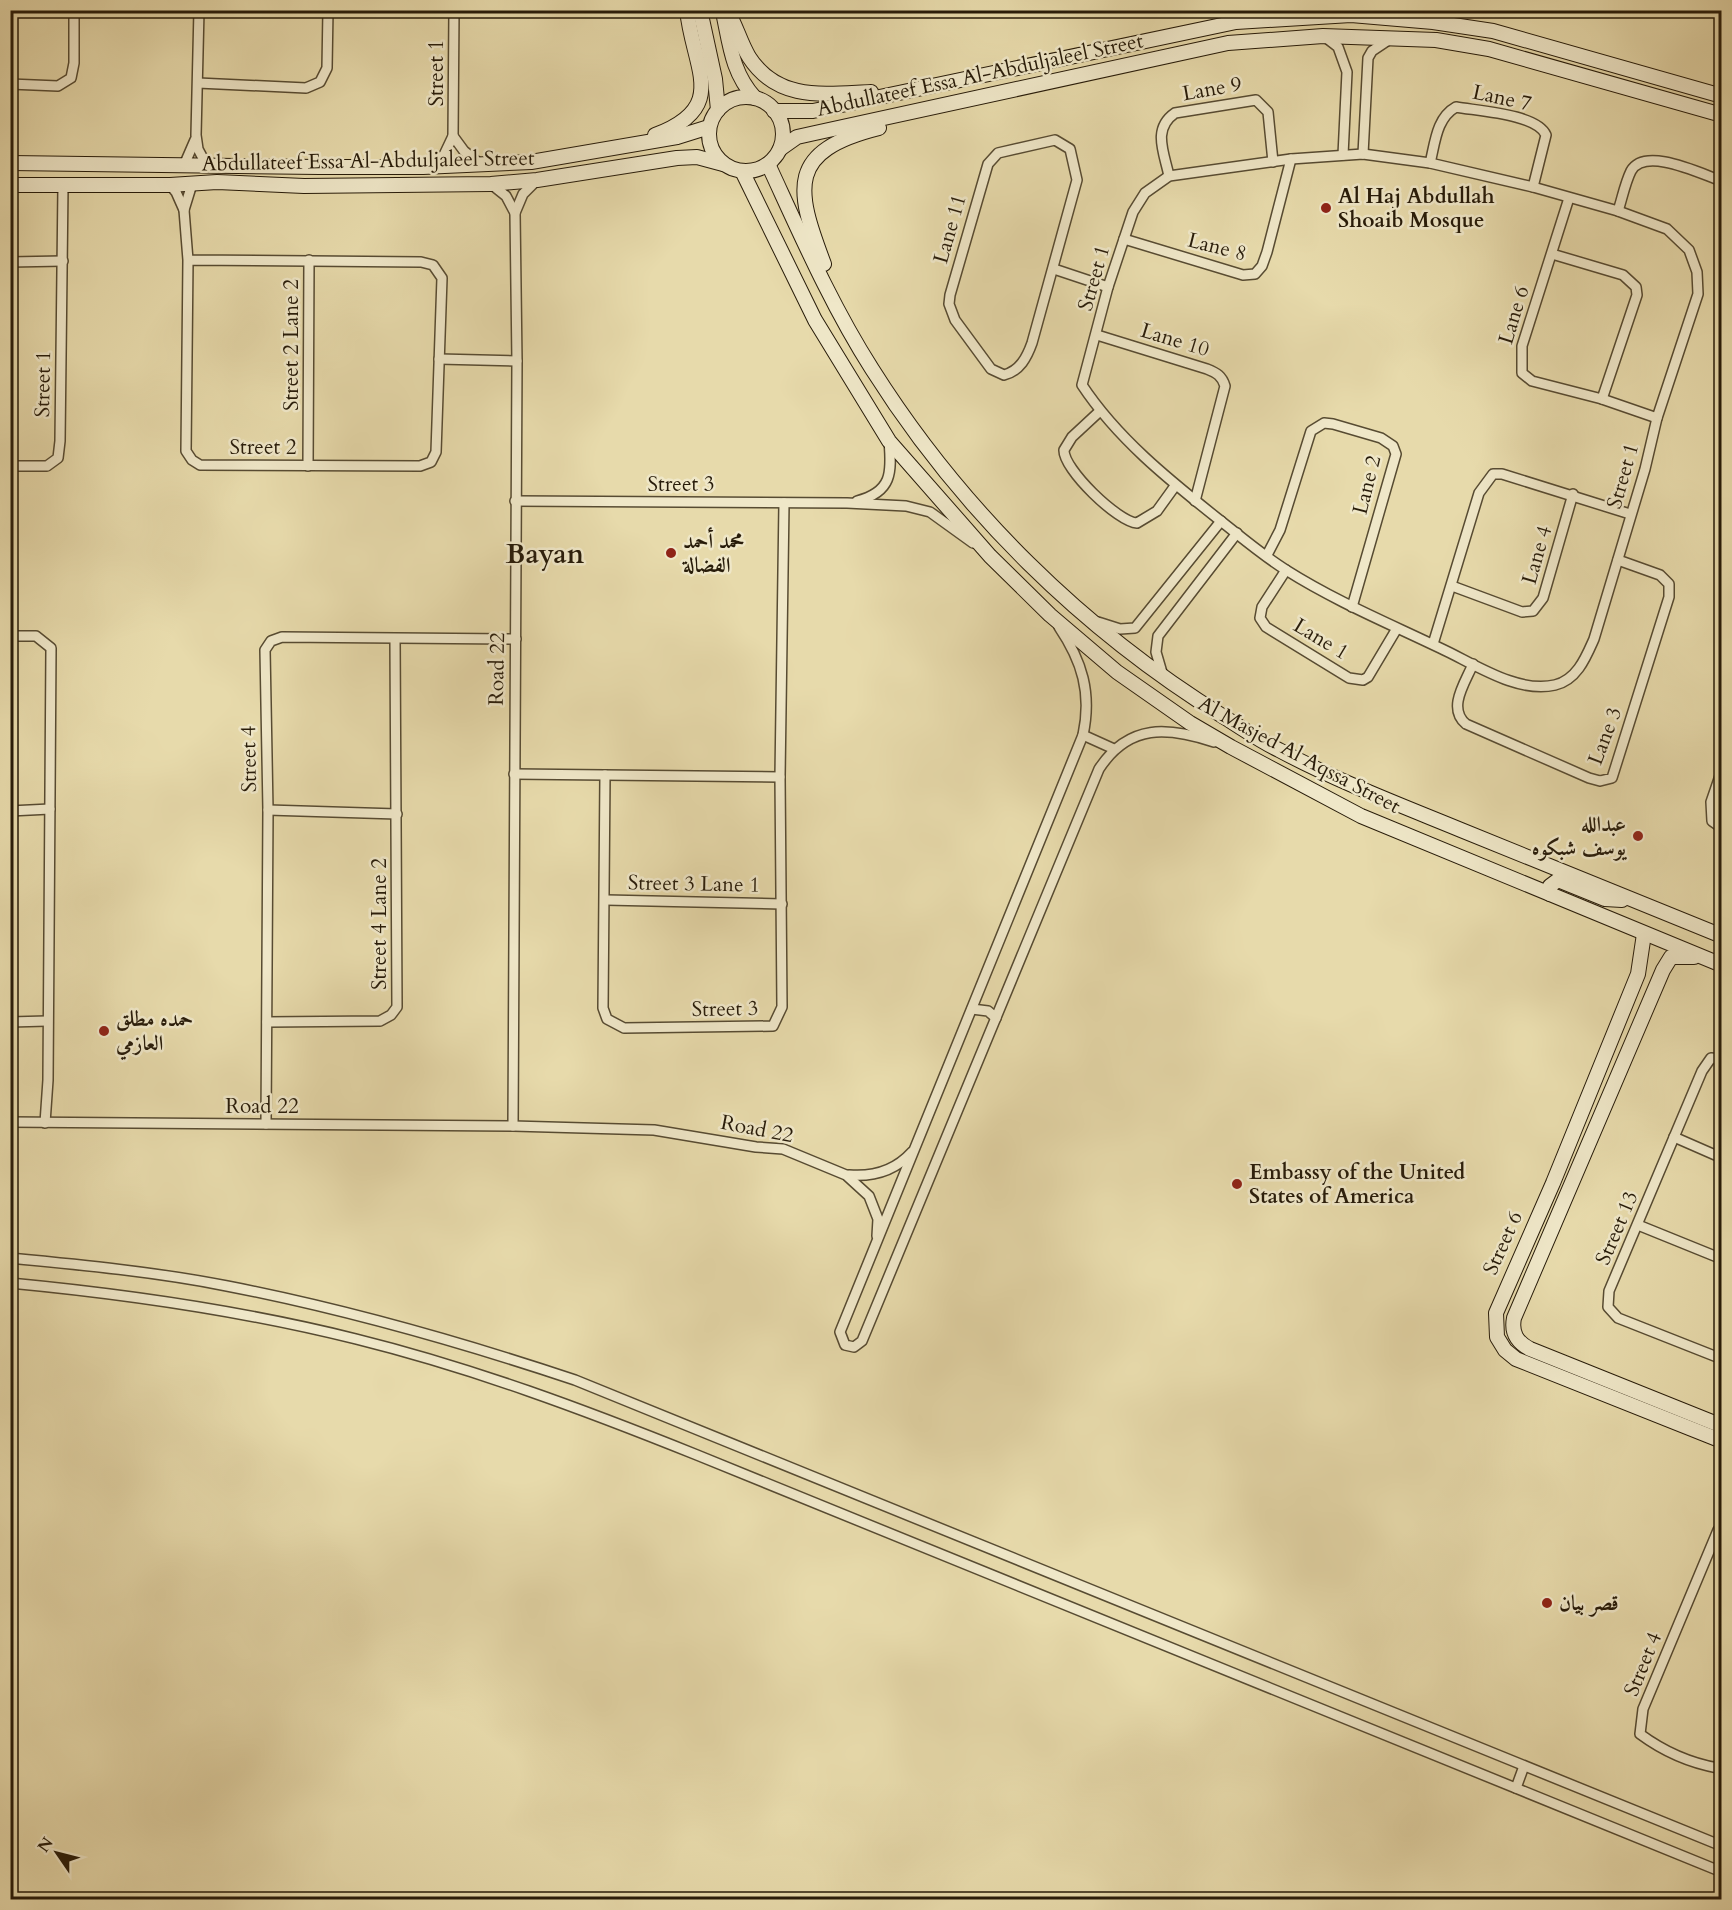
<svg xmlns="http://www.w3.org/2000/svg" width="1732" height="1910" viewBox="0 0 1732 1910" font-family="Cardo,Amiri,serif">
  <rect width="100%" height="100%" fill="#e7daab"/>
  <filter id="stains"><feTurbulence type="fractalNoise" baseFrequency=".00333" numOctaves="4"/><feColorMatrix values="0 0 0 0 .2 0 0 0 0 .09 0 0 0 0 .02 0 0 0 .5 -.17"/></filter>
  <radialGradient id="worn" r=".72"><stop offset=".6" stop-color="#630" stop-opacity="0"/><stop offset="1" stop-color="#630" stop-opacity=".3"/></radialGradient>
  <g fill="none" stroke-linecap="round" stroke-linejoin="round">
    <defs>
      <g id="street">
        <polyline points="199,10 196,135 198,149 206,164"/>
        <polyline points="1325,37 1338,47 1347,72 1343,155"/>
        <polyline points="198,83 306,88 320,82 327,68 328,10"/>
        <polyline points="10,84 58,86 71,78 74,63 74,10"/>
        <polyline points="453,136 464,151 480,164"/>
        <path d="M1055 140 1070 149 1077 180 1032 343C1027 357 1020 371 1004 375L991 369 955 320 949 304 950 295 988 164 998 153Z"/>
        <path d="M1363 154 1430 163 1533 187 1618 211 1667 229 1689 250 1697 272 1698 294 1657 418 1645 469 1594 639C1586 657 1577 680 1555 685 1517 694 1473 663 1440 648 1388 623 1335 601 1286 570 1262 555 1240 536 1217 518 1168 479 1117 438 1082 385L1108 287 1133 212 1145 193 1169 176 1291 159Z"/>
        <polyline points="1363,154 1368,58 1372,51 1390,39"/>
        <polyline points="185,163 195,140"/>
        <path d="M1430 163C1435 144 1436 118 1456 107 1478 111 1537 114 1546 135L1533 187"/>
        <polyline points="429,165 444,155 453,136 454,10"/>
        <path d="M1169 176C1164 152 1152 129 1175 113L1256 100 1268 112 1273 162"/>
        <polyline points="491,184 506,196 515,213"/>
        <polyline points="170,185 176,192 184,210 188,260 186,451 192,460 200,465 420,466 431,462 436,452 442,278 433,265 421,262 188,260"/>
        <polyline points="1569,198 1522,346 1522,373 1532,381 1602,399 1657,418"/>
        <polyline points="184,210 192,184"/>
        <path d="M1618 211C1622 199 1625 183 1631 171 1645 146 1701 174 1722 181"/>
        <polyline points="1124,239 1243,275 1255,274 1262,266 1267,252 1291,159"/>
        <polyline points="1552,254 1623,275 1636,287 1637,295 1602,399"/>
        <polyline points="10,262 63,261"/>
        <polyline points="1054,269 1108,287"/>
        <path d="M1097 335 1207 369C1217 373 1222 376 1225 386L1195 501"/>
        <polyline points="439,359 517,361"/>
        <path d="M1100 411 1072 437 1064 450C1063 469 1118 522 1137 523L1157 511 1175 486"/>
        <polyline points="10,466 47,466 58,458 60,441 63,186"/>
        <polyline points="308,466 309,260"/>
        <polyline points="515,501 847,503 906,506 930,512 973,543"/>
        <path d="M857 501C892 492 892 473 889 441"/>
        <polyline points="1267,555 1280,530 1311,431 1324,423 1333,424 1381,438 1393,446 1396,454 1352,607"/>
        <polyline points="1286,570 1262,607 1260,618 1266,627 1349,678 1363,680 1368,677 1396,630"/>
        <polyline points="1452,586 1522,612 1533,611 1543,598 1573,494"/>
        <polyline points="1098,622 1120,629 1135,628 1221,521"/>
        <path d="M1059 627C1082 661 1092 693 1083 735L840 1332 845 1345 854 1347 862 1341 1099 769C1129 723 1168 727 1214 742"/>
        <polyline points="10,636 36,636 51,648 48,1080 45,1123"/>
        <polyline points="1433,644 1479,493 1493,474 1502,474 1630,514"/>
        <path d="M1473 664C1465 683 1447 708 1466 724L1589 778 1600 781 1612 778 1669 597V584L1660 575 1618 560"/>
        <polyline points="1163,676 1156,652 1158,636 1237,533"/>
        <polyline points="1083,735 1114,749"/>
        <polyline points="1722,770 1711,802 1712,821 1722,828"/>
        <polyline points="514,774 780,777"/>
        <polyline points="605,775 603,1008 607,1019 624,1028 773,1026 782,1007 780,777 784,503"/>
        <polyline points="268,810 397,814"/>
        <polyline points="10,811 50,809"/>
        <polyline points="606,900 782,904"/>
        <polyline points="972,1009 988,1011 996,1018"/>
        <polyline points="10,1022 47,1021"/>
        <polyline points="267,1022 380,1021 391,1015 397,1007 395,639"/>
        <polyline points="1722,1059 1711,1058 1702,1071 1609,1291 1608,1307 1618,1318 1722,1359"/>
        <polyline points="10,1122 513,1126 654,1130 756,1147 783,1149 846,1175 869,1196 878,1219 877,1236"/>
        <polyline points="266,1124 268,810 265,650 271,641 282,637 516,639"/>
        <polyline points="513,1126 517,361 515,213 523,194 537,180"/>
        <polyline points="1674,1137 1722,1158"/>
        <path d="M849 1175C874 1177 895 1171 912 1152"/>
        <polyline points="1638,1225 1722,1259"/>
        <path d="M10 1258C83 1265 156 1272 227 1286 345 1309 461 1342 575 1380L1722 1846"/>
        <path d="M10 1283C126 1294 244 1311 356 1339 473 1368 585 1410 697 1455L1722 1872"/>
        <path d="M1722 1526 1718 1530 1643 1709 1640 1734C1663 1751 1690 1763 1718 1768L1722 1765"/>
        <polyline points="1516,1788 1524,1766"/>
      </g>
      <g id="secondary">
        <polyline points="700,10 715,79 718,110"/>
        <path d="M727 10C736 25 740 42 749 57 778 102 825 94 871 92"/>
        <path d="M723 12C730 45 732 73 755 98"/>
        <circle cx="746" cy="134" r="37"/>
        <polyline points="774,111 813,111 1236,22 1351,15 1433,22 1493,31 1722,96"/>
        <path d="M655 135C730 107 693 69 687 10"/>
        <polyline points="780,149 797,137 815,133 1228,43 1323,36 1436,40 1489,49 1722,115"/>
        <polyline points="10,163 320,167 423,167 531,162 677,137 709,127"/>
        <path d="M768 164C800 233 831 305 872 369 961 510 1083 630 1224 717 1242 728 1260 741 1279 750 1337 781 1400 805 1461 830 1548 865 1634 901 1722 936"/>
        <polyline points="742,171 815,320 889,441 990,556 1050,615 1117,672 1190,723 1231,747 1361,816 1722,965"/>
        <polyline points="10,185 170,185 217,182 304,186 491,184 537,180 677,158 697,157 723,164"/>
        <path d="M824 264C795 188 787 151 879 128"/>
        <polyline points="1550,894 1550,886 1558,880 1605,899 1622,900"/>
        <polyline points="1644,934 1638,974 1553,1183 1496,1313 1497,1337 1505,1350 1516,1359 1722,1441"/>
        <path d="M1694 957H1671L1663 970 1514 1318C1511 1333 1517 1342 1530 1349L1722 1426"/>
      </g>
    </defs>
    <use href="#street" stroke="#574b32" stroke-width="12"/>
    <use href="#secondary" stroke="#271b09" stroke-width="16"/>
    <use href="#street" stroke="#efe7c8" stroke-width="9"/>
    <use href="#secondary" stroke="#efe7c8" stroke-width="14"/>
  </g>
  <g fill="#8f2418" stroke="#efe7c8" stroke-width="2">
    <circle cx="1326" cy="208" r="6"/>
    <circle cx="671" cy="553" r="6"/>
    <circle cx="1638" cy="836" r="6"/>
    <circle cx="104" cy="1031" r="6"/>
    <circle cx="1237" cy="1184" r="6"/>
    <circle cx="1547" cy="1603" r="6"/>
  </g>
  <g text-anchor="middle" dominant-baseline="central" stroke-width="5" stroke-linejoin="round" paint-order="stroke">
    <g font-size="21" fill="#271b09" stroke="#efe7c8">
      <text transform="translate(436 73) rotate(-90)">Street 1</text>
      <text transform="translate(980 75) rotate(-12)">Abdullateef Essa Al-Abduljaleel Street</text>
      <text transform="translate(1212 89) rotate(-10)">Lane 9</text>
      <text transform="translate(1502 98) rotate(12)">Lane 7</text>
      <text transform="translate(368 161) rotate(-1)">Abdullateef Essa Al-Abduljaleel Street</text>
      <text transform="translate(950 229) rotate(-74)">Lane 11</text>
      <text transform="translate(1217 247) rotate(14)">Lane 8</text>
      <text transform="translate(1094 278) rotate(-74)">Street 1</text>
      <text transform="translate(1514 315) rotate(-73)">Lane 6</text>
      <text transform="translate(1175 340) rotate(17)">Lane 10</text>
      <text transform="translate(291 345) rotate(-90)">Street 2 Lane 2</text>
      <text transform="translate(43 384) rotate(-89)">Street 1</text>
      <text x="263" y="447">Street 2</text>
      <text transform="translate(1623 476) rotate(-74)">Street 1</text>
      <text x="681" y="484">Street 3</text>
      <text transform="translate(1367 485) rotate(-76)">Lane 2</text>
      <text transform="translate(1537 555) rotate(-74)">Lane 4</text>
      <text transform="translate(1321 639) rotate(31)">Lane 1</text>
      <text transform="translate(497 669) rotate(-89)">Road 22</text>
      <text transform="translate(1605 736) rotate(-69)">Lane 3</text>
      <text transform="translate(1299 755) rotate(28)">Al Masjed Al Aqssa Street</text>
      <text transform="translate(249 759) rotate(-91)">Street 4</text>
      <text transform="translate(694 884) rotate(1)">Street 3 Lane 1</text>
      <text transform="translate(379 924) rotate(-90)">Street 4 Lane 2</text>
      <text transform="translate(725 1009) rotate(-1)">Street 3</text>
      <text x="262" y="1106">Road 22</text>
      <text transform="translate(757 1129) rotate(11)">Road 22</text>
      <text transform="translate(1617 1228) rotate(-67)">Street 13</text>
      <text transform="translate(1503 1243) rotate(-66)">Street 6</text>
      <text transform="translate(1643 1664) rotate(-68)">Street 4</text>
    </g>
    <g font-size="21" font-weight="bold" fill="#271b09" stroke="#efe7c8" text-anchor="start">
      <text x="1338" y="196">Al Haj Abdullah<tspan x="1338" dy="24">Shoaib Mosque</tspan></text>
      <text x="683" y="541">محمد أحمد<tspan x="683" dy="24">الفضالة</tspan></text>
      <text x="1626" y="824" text-anchor="end">عبدالله<tspan x="1626" dy="24">يوسف شبكوه</tspan></text>
      <text x="116" y="1019">حمده مطلق<tspan x="116" dy="24">العازمي</tspan></text>
      <text x="1249" y="1172">Embassy of the United<tspan x="1249" dy="24">States of America</tspan></text>
      <text x="1559" y="1603">قصر بيان</text>
    </g>
    <g font-size="27" font-weight="bold" fill="#271b09" stroke="#efe7c8">
      <text x="545" y="554">Bayan</text>
    </g>
  </g>
  <rect width="1732" height="1910" fill="none" stroke="#e7daab" stroke-width="36"/>
  <rect x="12" y="12" width="1708" height="1886" fill="none" stroke="#271b09" stroke-width="3"/>
  <rect x="18" y="18" width="1696" height="1874" fill="none" stroke="#271b09" stroke-width="1.5"/>
  <g transform="translate(57 1853) rotate(305)" stroke="#efe7c8" stroke-width="4.5" paint-order="stroke">
  <path d="M0-4.5L10 22L0 15L-10 22Z" fill="#271b09"/>
  <text y="-9" font-size="16" font-weight="bold" text-anchor="middle" fill="#271b09">N</text>
  </g>
  <rect width="100%" height="100%" filter="url(#stains)"/>
  <rect width="100%" height="100%" fill="url(#worn)"/>
</svg>
